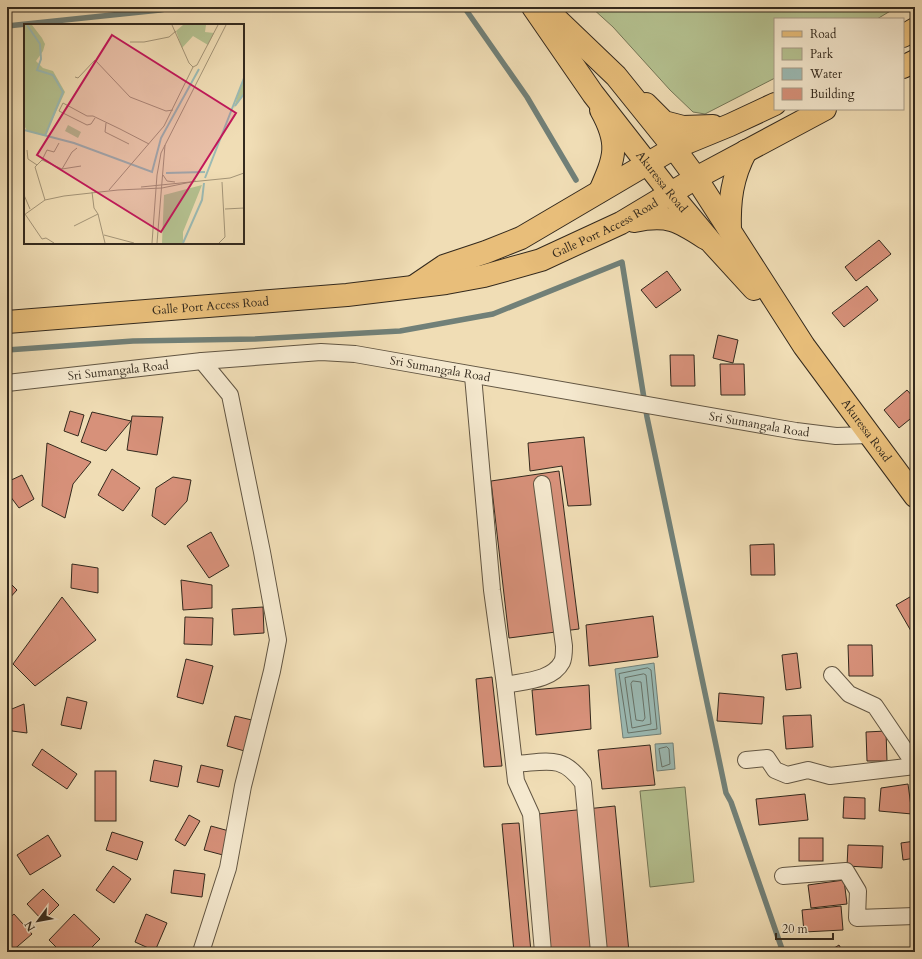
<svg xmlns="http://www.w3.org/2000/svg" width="922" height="959" viewBox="0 0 922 959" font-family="Cardo,serif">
  <rect width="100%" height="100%" fill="#f0ddb5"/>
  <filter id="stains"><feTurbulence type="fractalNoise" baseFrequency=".005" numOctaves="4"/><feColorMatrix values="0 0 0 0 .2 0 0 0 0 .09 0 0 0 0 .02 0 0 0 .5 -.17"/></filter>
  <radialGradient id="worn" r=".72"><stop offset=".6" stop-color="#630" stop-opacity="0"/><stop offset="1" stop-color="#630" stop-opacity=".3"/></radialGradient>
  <g fill="#b5c291" stroke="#747657">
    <polygon points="591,7 897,7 877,19 775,19 775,78 705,114 693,112 670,90 613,27"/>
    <polygon points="685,787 694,882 650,887 640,791"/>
  </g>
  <g fill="#9bbab4" stroke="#718078">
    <polygon points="654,663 661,734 623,738 615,669"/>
    <polygon points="673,743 675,769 657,771 655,744"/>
  </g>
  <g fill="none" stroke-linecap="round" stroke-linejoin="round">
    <g stroke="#677268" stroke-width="1">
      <polygon points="648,668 651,670 657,729 628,733 619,674"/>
      <polygon points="644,674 646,675 651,724 632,728 625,678"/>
      <polygon points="633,681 641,682 645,718 643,721 636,720 631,684"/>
      <polygon points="667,747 669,749 670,764 662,767 659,749"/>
    </g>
    <g stroke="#718078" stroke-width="5.5">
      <polyline points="464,7 527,97 576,180"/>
      <polyline points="7,26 160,10 176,7"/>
      <polyline points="7,350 133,341 255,339 400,331 493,314 622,262 647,417 726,793 731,802 783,952"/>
    </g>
  </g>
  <g fill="#d7917a" stroke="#33291d">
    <polygon points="879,240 891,254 856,281 845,267"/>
    <polygon points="667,271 681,290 656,308 641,290"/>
    <polygon points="867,286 878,300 844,327 832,313"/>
    <polygon points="718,335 738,340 733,363 713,358"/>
    <polygon points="670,355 694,355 695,386 671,386"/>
    <polygon points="720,364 744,364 745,395 721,395"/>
    <polygon points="907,390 915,399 915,415 899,428 884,410"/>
    <polygon points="70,411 84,415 78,436 64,431"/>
    <polygon points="92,412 131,421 106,451 81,442"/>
    <polygon points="132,416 163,417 157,455 127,450"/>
    <polygon points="584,437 591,505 568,506 562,466 530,471 528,443"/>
    <polygon points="47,443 91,462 73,484 65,518 42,506"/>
    <polygon points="112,469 140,488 123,511 98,495"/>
    <polygon points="559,471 579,629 509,638 491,481"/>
    <polygon points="22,475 34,499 19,508 7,492 7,482"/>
    <polygon points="173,477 191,480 187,501 165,525 152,516 156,488"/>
    <polygon points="211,532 229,566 209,578 187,546"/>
    <polygon points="774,544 775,575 751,575 750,545"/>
    <polygon points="72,564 98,568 98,593 71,588"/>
    <polygon points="7,580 17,590 7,601"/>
    <polygon points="181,580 212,585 212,608 183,610"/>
    <polygon points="915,594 915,638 896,605"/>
    <polygon points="62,597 96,640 35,686 13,664"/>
    <polygon points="263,607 264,633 234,635 232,609"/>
    <polygon points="653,616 658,657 589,666 586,625"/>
    <polygon points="185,617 213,618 212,645 184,644"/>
    <polygon points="848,645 872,645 873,676 849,676"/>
    <polygon points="797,653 801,688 786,690 782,655"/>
    <polygon points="186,659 213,666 203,704 177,697"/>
    <polygon points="492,677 502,766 484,767 476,679"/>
    <polygon points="589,685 591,729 536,735 532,690"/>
    <polygon points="719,693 764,697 762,724 717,721"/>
    <polygon points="67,697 87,702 81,729 61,725"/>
    <polygon points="24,704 27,733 12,731 7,713 7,711"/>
    <polygon points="811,715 813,747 786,749 783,716"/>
    <polygon points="235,716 256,721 248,752 227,746"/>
    <polygon points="886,731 887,761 867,761 866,732"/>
    <polygon points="650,745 655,785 602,789 598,750"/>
    <polygon points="42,749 77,774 67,789 32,765"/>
    <polygon points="154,760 182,766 178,787 150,781"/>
    <polygon points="201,765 223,770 219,787 197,782"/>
    <rect x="95" y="771" width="21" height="50"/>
    <polygon points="908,784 912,814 879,811 881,788"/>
    <polygon points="805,794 808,820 759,825 756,799"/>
    <polygon points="844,797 865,798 865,819 843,818"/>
    <polygon points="615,806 629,952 550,952 538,814"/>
    <polygon points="189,815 200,821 185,846 175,840"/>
    <polygon points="519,823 531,952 514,952 502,824"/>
    <polygon points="211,826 229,831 223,855 204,850"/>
    <polygon points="112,832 143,842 137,860 106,850"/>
    <polygon points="48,835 61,856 30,875 17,855"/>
    <rect x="799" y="838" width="24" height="23"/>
    <polygon points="915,841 915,858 903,860 901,843"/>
    <polygon points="848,845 883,846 882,868 847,866"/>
    <polygon points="113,866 131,879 114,903 96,890"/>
    <polygon points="174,870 205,874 202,897 171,893"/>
    <polygon points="844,880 847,904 811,908 808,885"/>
    <polygon points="43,889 59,905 43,921 27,904"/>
    <polygon points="841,906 843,930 804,932 802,910"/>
    <polygon points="14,914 32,934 11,952 7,952 7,920"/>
    <polygon points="74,914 100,939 87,952 61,952 49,940"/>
    <polygon points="146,914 167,923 155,951 135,942"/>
    <polygon points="839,945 843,952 828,952"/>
  </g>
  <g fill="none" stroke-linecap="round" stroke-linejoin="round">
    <defs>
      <g id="minor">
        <polyline points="473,376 492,590 505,685 516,781 531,814 543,952"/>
        <path id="s1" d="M7 383 202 361 321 352 355 354 796 431 836 436 870 435"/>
        <polyline points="832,675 849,694 875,706 915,765"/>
        <path d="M505 685C523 681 552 681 562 662 564 658 564 651 564 646L542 484"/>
        <polyline points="746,760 767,758 775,770 787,775 808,770 830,776 915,766"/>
        <path d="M515 764C547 762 562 754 583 783L599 952"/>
        <polyline points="783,876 846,871 858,891 857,918 915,916"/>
        <polyline points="201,952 228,868 243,786 272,671 278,640 262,552 230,395 202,361"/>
      </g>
      <g id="primary">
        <polyline points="903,36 915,29"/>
        <polyline points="903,67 915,61"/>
        <polyline points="646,104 664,122 683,127 713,126"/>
        <path d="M600 191C615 157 620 144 601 110"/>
        <path d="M634 221C667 214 678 220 705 238"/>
        <path d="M730 230C729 201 732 177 746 151"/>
        <polyline points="416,285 444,266 486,252 521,238 674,148 730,125 775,104"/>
        <path id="s2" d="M7 322 347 295 446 283 484 276 541 260 621 223 696 178 825 109"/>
      </g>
      <g id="trunk">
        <path id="s3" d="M533 7 593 94 671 194 711 242 754 289"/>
        <path id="s4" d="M544 7 616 76 674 148 696 178 804 346 915 496"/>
      </g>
    </defs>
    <use href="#minor" stroke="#625643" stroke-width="18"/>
    <use href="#primary" stroke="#33291d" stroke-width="24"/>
    <use href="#trunk" stroke="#33291d" stroke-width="24"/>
    <use href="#minor" stroke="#f5e9cf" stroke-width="16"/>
    <use href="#primary" stroke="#e8be7a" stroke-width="22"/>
    <use href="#trunk" stroke="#e8be7a" stroke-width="22"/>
  </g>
  <g text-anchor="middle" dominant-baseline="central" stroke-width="3.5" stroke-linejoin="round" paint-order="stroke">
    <g font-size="12" fill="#33291d" stroke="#f5e9cf">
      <text stroke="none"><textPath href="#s3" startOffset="217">Akuressa Road</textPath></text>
      <text stroke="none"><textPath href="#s2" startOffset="610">Galle Port Access Road</textPath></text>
      <text stroke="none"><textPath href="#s2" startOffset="204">Galle Port Access Road</textPath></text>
      <text stroke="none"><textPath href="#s1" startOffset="112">Sri Sumangala Road</textPath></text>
      <text stroke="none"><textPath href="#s1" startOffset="436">Sri Sumangala Road</textPath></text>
      <text stroke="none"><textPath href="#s1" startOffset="760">Sri Sumangala Road</textPath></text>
      <text stroke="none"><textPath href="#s4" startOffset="534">Akuressa Road</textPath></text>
    </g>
  </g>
  <g transform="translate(24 24)">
    <rect width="220" height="220" fill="#f0ddb5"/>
    <path d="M0 1H8L18 14 21 20 19 27 12 37 19 44 29 47 41 68 21 112 3 107 0 101ZM159 1H182L181 8 190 9 184 21 169 12 158 24 152 7ZM220 54V70L210 84 216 63ZM44 101 57 108 54 114 41 107ZM178 161 159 208V219H138L140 171Z" fill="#b5c291"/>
    <path fill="none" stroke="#9bbab4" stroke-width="2" d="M3 1 16 20 17 35 13 46 29 51 39 68 21 112M211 82 220 70M0 102V106L50 119 128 148 137 114 175 45M142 149 181 148M181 154 220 54M159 219 178 176 180 159"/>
    <path fill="none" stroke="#a49578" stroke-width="1" d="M148 1 165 39 169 43M106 18H120L145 13 152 7M51 53 54 54 71 36 106 73 142 87 149 86M71 94 67 100 63 101 35 87 39 79 63 92H69L96 105 125 120M82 99 81 108 105 120M3 126 4 135 13 141M18 136 23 126 30 128 35 119M38 145 48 128 53 124M139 151 143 157 151 158M117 163 206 154 220 149M85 166 140 102 169 43 173 41 194 1M68 168 70 184 74 190 81 219M0 171 6 185M21 176 11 143 18 136 38 145 57 142M201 185 220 184M1 190 18 215 22 214 30 219M0 191 21 176 40 172 94 166 138 164 172 157M50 202 74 190M80 211 110 219M128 219 133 151 137 129 202 1M133 219 141 121M195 219 201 213 198 158"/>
    <path fill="#c2185b" fill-opacity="0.15" stroke="#c2185b" stroke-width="2" d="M88 11 212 89 137 208 13 131Z"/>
    <rect width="220" height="220" fill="none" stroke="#33291d" stroke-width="2"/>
  </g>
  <rect width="922" height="959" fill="none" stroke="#f0ddb5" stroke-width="24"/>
  <rect x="8" y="8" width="906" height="943" fill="none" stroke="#33291d" stroke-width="2"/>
  <rect x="12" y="12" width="898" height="935" fill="none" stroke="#33291d"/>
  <rect x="774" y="18" width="130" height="92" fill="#f5e9cf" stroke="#a79c88"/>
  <rect x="782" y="31" width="20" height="6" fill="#e8be7a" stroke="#a79c88"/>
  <text x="810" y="38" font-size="12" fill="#33291d">Road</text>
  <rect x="782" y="48" width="20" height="12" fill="#b5c291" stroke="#a79c88"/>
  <text x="810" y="58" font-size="12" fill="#33291d">Park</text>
  <rect x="782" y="68" width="20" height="12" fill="#9bbab4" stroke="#a79c88"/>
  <text x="810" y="78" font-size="12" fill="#33291d">Water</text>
  <rect x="782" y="88" width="20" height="12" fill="#d7917a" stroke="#a79c88"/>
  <text x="810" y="98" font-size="12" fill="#33291d">Building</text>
  <g transform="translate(38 921) rotate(238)" stroke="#f5e9cf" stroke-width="3" paint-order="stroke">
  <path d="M0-3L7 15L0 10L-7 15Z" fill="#33291d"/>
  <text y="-6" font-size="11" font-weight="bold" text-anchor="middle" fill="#33291d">N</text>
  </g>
  <path d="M776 933v6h57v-6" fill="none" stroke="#33291d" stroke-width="2"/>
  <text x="782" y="933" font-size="12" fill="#33291d" stroke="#f5e9cf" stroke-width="3" paint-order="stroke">20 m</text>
  <rect width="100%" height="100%" filter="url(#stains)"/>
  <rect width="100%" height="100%" fill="url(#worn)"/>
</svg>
